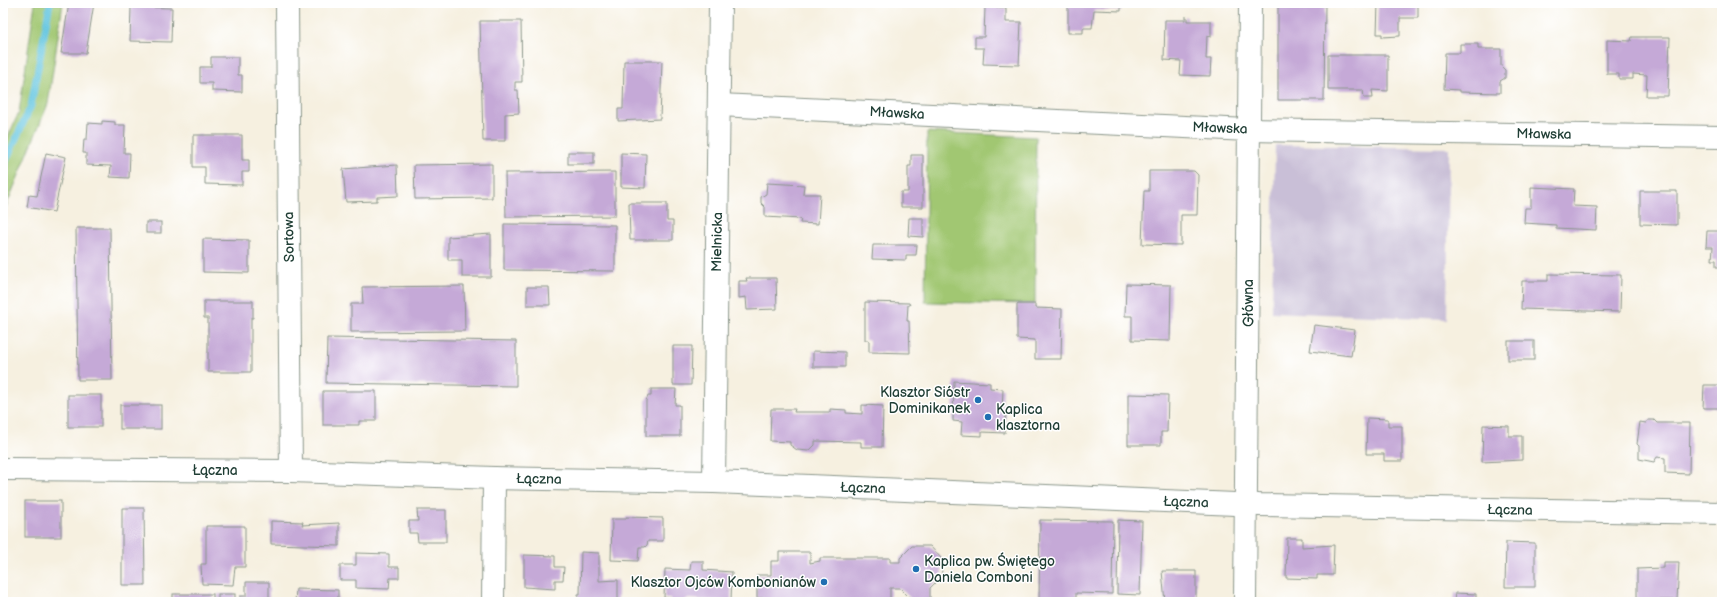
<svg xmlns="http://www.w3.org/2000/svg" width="1725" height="605" viewBox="0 0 1725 605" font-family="'Balsamiq Sans',sans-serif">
  <rect width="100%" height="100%" fill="#fff"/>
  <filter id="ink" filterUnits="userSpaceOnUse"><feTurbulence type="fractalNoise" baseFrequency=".025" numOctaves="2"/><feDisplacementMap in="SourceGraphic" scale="8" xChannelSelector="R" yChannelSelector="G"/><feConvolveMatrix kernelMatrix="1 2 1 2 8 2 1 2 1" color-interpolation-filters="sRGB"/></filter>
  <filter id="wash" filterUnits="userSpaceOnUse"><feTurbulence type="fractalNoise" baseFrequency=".012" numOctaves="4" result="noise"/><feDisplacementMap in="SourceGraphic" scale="16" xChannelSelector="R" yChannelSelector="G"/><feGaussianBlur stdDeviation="0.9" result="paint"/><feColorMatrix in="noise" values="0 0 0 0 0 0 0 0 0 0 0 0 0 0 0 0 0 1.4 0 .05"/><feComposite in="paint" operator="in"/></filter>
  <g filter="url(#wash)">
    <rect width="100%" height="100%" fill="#f6f0e0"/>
    <polygon fill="#c9bfd7" points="1275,145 1449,148 1447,319 1272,312"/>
    <g fill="#a1c772" stroke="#608253">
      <polygon points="35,3 63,3 48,104 3,214 3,148 19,112"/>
      <polygon points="927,132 1036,137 1035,304 925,302"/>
    </g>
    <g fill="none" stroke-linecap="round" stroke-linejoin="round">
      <polyline stroke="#61c4df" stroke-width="7" points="3,167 31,106 50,3"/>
    </g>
    <g id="blocks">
      <g fill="#c5a9d7">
        <polygon points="69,3 94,3 86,53 61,53"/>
        <polygon points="1068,3 1121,3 1121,11 1094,10 1092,28 1083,28 1083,33 1068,33"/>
        <polygon points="1278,3 1325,3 1324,100 1278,100"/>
        <polygon points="1378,3 1444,3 1444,5 1418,4 1418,18 1400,18 1400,36 1382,37 1382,34 1377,34"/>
        <polygon points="131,7 172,8 171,42 130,41"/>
        <polygon points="985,7 1006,8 1006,22 1021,22 1019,65 983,64 984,48 975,48 975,37 984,37"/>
        <polygon points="1185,17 1187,17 1187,21 1211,21 1211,37 1207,36 1206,59 1211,59 1210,76 1180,75 1181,61 1164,60 1165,20 1185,20"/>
        <polygon points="480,21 521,21 522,82 515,82 515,90 518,90 519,113 505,114 505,141 483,141"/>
        <polygon points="1632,37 1670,37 1668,96 1646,96 1647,75 1633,74 1633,79 1619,79 1619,74 1607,74 1607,40 1631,41"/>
        <polygon points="1460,44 1478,44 1478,49 1501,49 1501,66 1505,70 1505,78 1500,81 1500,93 1459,92 1459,90 1444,89 1445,53 1460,53"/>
        <polygon points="1328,55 1388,55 1388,91 1372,90 1373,98 1364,98 1363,90 1328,90"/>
        <polygon points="211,57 238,57 238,75 242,75 242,92 212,91 212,83 200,83 200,67 211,67"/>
        <polygon points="624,61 662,61 660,119 618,121 618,109 623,109"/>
        <polygon points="102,121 115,122 115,125 125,125 124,153 130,153 129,178 110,177 111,166 86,165 86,153 83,153 84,139 87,139 88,123 102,124"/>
        <polygon points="193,135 242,135 242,160 249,160 249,172 242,172 242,185 205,184 205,167 193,167"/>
        <rect x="568" y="152" width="26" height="12"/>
        <polygon points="46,153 66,157 54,212 27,207 29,195 37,196"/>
        <polygon points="621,153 646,154 645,188 621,187"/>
        <polygon points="911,155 923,155 923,207 901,207 901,192 908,192 908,166 911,166"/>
        <polygon points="492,164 492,198 415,199 414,165"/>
        <polygon points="397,165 398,196 377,197 377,201 346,202 343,169"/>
        <polygon points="1149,171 1194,171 1198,175 1197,215 1181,215 1181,245 1142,244 1144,191 1149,191"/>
        <polygon points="615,172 615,216 506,217 505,173"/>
        <polygon points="767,183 804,185 803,194 820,194 818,224 800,223 801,219 765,217 765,207 761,203 761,197 766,194"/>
        <polygon points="1531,187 1574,189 1573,206 1597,207 1596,230 1556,228 1556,225 1524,223 1525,208 1531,208"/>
        <polygon points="1640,191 1677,191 1677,225 1640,224"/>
        <polygon points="629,203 667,203 667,221 673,221 673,240 630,240"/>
        <polygon points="909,218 923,218 923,237 908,236"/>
        <rect x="146" y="222" width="15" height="11"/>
        <polygon points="504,224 615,225 615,271 504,270"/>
        <polygon points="76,228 110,228 112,380 78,380"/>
        <polygon points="1707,231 1722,231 1722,267 1716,267 1716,260 1712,260 1713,247 1706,247"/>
        <polygon points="491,234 491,277 462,277 462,260 448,260 448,237"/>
        <polygon points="203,239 249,240 249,273 203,272"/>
        <polygon points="873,245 917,245 916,255 906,255 906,260 872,259"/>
        <polygon points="1548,274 1621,275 1620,312 1521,309 1522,281 1548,281"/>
        <polygon points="746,278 776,278 777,309 747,310 746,297 739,298 739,281 747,281"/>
        <polygon points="1126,284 1171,285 1170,341 1132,340 1132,316 1125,316"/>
        <polygon points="464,286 465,331 351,332 351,304 363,304 362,287"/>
        <polygon points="527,287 549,287 550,305 527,305"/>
        <polygon points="204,301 253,301 253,318 251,318 251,372 208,372 208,318 204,318"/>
        <polygon points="865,302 909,303 910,305 908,305 907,321 909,321 910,353 869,352 869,340 865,340"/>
        <polygon points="1017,304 1035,304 1035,308 1062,309 1061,359 1035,359 1035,340 1017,339"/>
        <polygon points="1314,325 1355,330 1351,356 1310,351"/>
        <polygon points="327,338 516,341 516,386 326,383"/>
        <rect x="1508" y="341" width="26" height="19"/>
        <polygon points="673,346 692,346 691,385 673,385"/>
        <polygon points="813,351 845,352 845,367 813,367"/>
        <polygon points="954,381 990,383 990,388 1003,389 1002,412 1006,412 1005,433 982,432 982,436 961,435 962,422 953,421"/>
        <polygon points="1704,385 1722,385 1722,408 1703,408"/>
        <polygon points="651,389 676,389 675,405 680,405 680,436 646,436 646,401 648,396 651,396"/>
        <polygon points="323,391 376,391 376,421 359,421 359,425 323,425"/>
        <polygon points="1128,394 1168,395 1167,432 1161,432 1161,445 1128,445"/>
        <rect x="68" y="395" width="33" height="32"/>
        <rect x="120" y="405" width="41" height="24"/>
        <polygon points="862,405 883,406 882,447 861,447 861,442 815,441 815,445 809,451 797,450 790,445 790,442 770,441 771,409 795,409 794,412 830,412 830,409 846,410 846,413 862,414"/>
        <polygon points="1367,418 1388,419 1388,426 1402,426 1402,461 1384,461 1384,454 1366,454"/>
        <polygon points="1648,420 1654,420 1657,423 1690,423 1689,474 1665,473 1665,458 1657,457 1654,462 1639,459 1639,446 1637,444 1640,422 1646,423"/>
        <polygon points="1483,425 1509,426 1509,436 1522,436 1522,460 1482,462"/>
        <rect x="25" y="501" width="36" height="36"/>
        <polygon points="122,508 144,508 145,585 122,585"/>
        <polygon points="417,510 446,510 446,542 418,542 417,533 409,533 409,521 418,521"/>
        <polygon points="626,517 663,518 663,541 648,541 647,545 645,547 639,547 638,561 611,560 612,519 626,519"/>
        <polygon points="1040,520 1113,521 1112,594 1076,593 1076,602 1039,602"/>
        <polygon points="1118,520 1142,521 1140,595 1117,594"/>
        <polygon points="271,521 303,522 302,525 339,523 339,546 271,544"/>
        <polygon points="206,526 245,526 245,567 235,567 233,585 202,584 201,564 206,564"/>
        <polygon points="1287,538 1302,538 1302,547 1334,545 1333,575 1317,575 1317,579 1286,578"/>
        <polygon points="1506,542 1535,543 1535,587 1505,587"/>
        <polygon points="912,546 930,546 941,558 942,576 930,588 930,602 911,602 911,599 900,588 890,588 890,602 763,602 763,598 757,598 757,575 771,575 771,561 779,561 779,552 810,552 810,563 820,561 820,558 890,558 890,562 900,562 900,558"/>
        <polygon points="581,552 599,553 599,581 618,580 618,602 578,602 578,594 580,594"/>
        <polygon points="356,553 389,554 389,567 399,567 399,578 390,578 389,589 356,588 356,580 340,580 340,565 356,565"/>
        <polygon points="524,555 555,556 555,567 564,567 563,580 555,580 555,589 524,587"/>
        <polygon points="691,561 703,561 703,570 732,572 731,601 686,599 686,602 670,602 670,598 664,598 665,569 690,570"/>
        <polygon points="1663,562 1679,562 1677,600 1637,600 1637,569 1663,568"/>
        <polygon points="1162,571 1196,571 1196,602 1165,602"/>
        <polygon points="246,582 269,582 269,601 240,602 240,596 246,596"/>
        <polygon points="296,589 338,590 338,602 295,602"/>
        <polygon points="1455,593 1476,594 1476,602 1454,602"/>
        <rect x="173" y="594" width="40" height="8"/>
        <rect x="218" y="594" width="17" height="8"/>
      </g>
    </g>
  </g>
  <g filter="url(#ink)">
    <use href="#blocks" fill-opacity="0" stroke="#8a968a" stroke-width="1"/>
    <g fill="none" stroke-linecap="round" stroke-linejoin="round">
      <defs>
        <g id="street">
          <polyline points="287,3 291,471"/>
          <polyline points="719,105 1248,130 1722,137"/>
          <polyline points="3,469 291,471 494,478 714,482 1259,505 1722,513"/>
          <polyline points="714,482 720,3"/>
          <polyline points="493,602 494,478"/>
          <polyline points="1245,602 1250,3"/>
        </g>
      </defs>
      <use href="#street" stroke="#8a968a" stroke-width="24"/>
      <use href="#street" stroke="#fff" stroke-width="22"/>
    </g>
  </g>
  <g fill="#1f6fb2" stroke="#fff" stroke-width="1.5">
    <circle cx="978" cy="400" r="4"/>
    <circle cx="988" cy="417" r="4"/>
    <circle cx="916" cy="569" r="4"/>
    <circle cx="824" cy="582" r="4"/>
  </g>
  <g text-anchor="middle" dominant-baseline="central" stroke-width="3" stroke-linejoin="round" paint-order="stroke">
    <g font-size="14" fill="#1f3d34" stroke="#fff">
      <text transform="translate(897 113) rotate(3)">Mławska</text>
      <text transform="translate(1220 128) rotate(2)">Mławska</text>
      <text transform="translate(1544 134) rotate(1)">Mławska</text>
      <text transform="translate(289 237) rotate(-91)">Sortowa</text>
      <text transform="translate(717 242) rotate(-89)">Mielnicka</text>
      <text transform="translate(1248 303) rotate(-90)">Główna</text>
      <text x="215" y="470">Łączna</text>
      <text transform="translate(539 479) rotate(1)">Łączna</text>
      <text transform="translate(863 488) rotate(2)">Łączna</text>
      <text transform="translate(1186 502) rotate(2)">Łączna</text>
      <text transform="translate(1510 510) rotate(1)">Łączna</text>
    </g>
    <g font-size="14" fill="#1f3d34" stroke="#fff" text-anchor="end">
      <text x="970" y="392">Klasztor Sióstr<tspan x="970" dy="16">Dominikanek</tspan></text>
      <text x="996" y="409" text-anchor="start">Kaplica<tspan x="996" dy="16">klasztorna</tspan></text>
      <text x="924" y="561" text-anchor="start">Kaplica pw. Świętego<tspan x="924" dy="16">Daniela Comboni</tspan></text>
      <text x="816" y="582">Klasztor Ojców Kombonianów</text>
    </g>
  </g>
  <rect width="1725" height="605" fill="none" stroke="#fff" stroke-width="16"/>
</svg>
